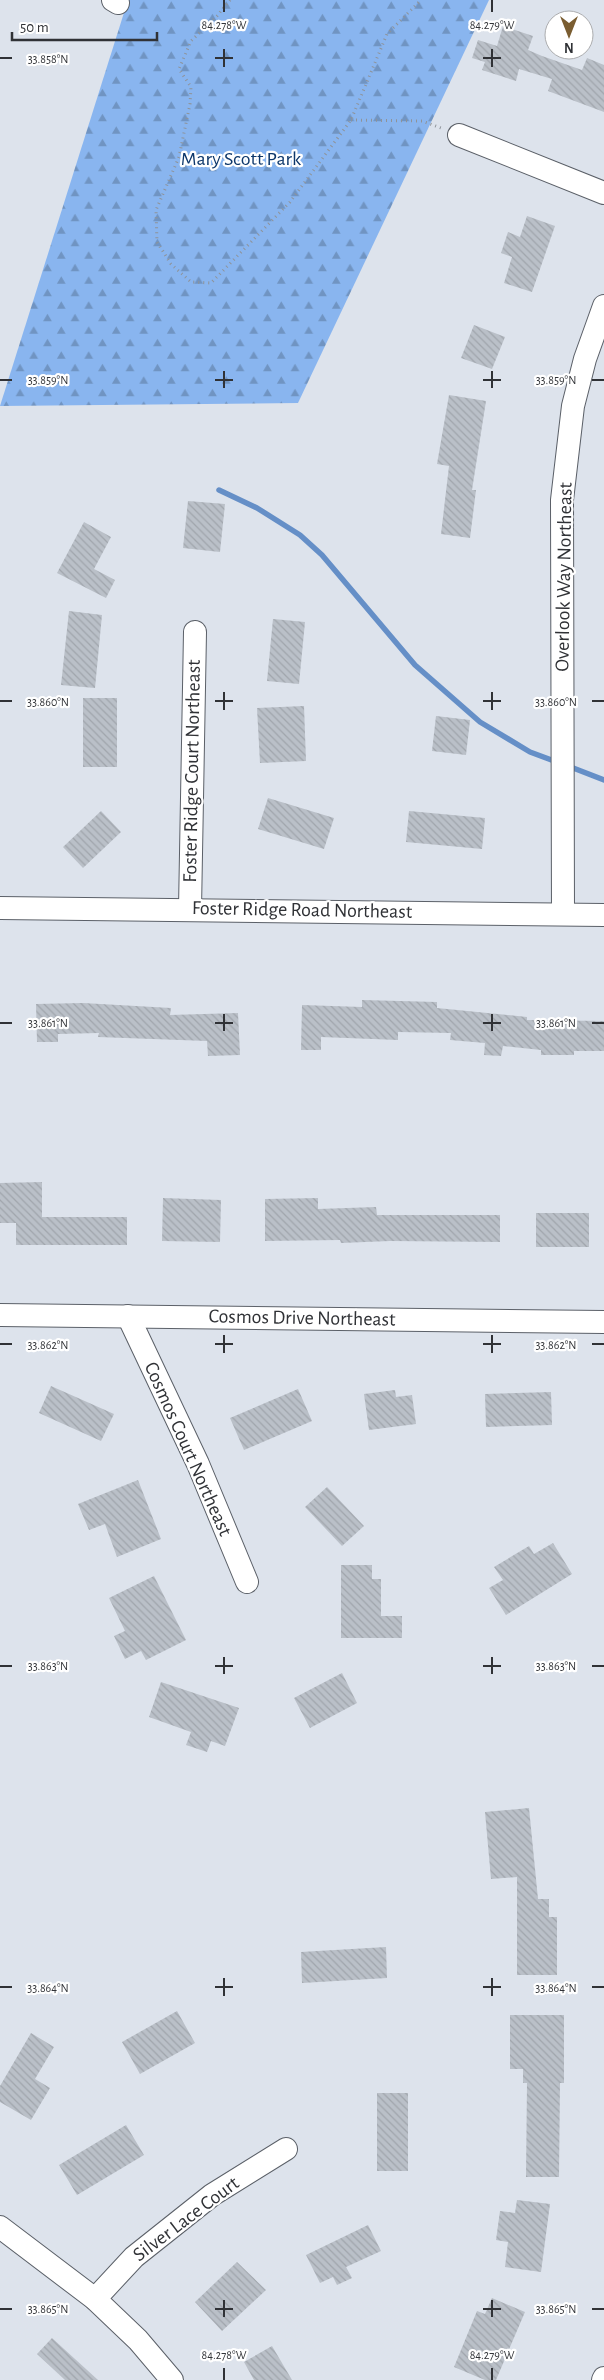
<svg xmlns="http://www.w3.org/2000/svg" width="604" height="2380" viewBox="0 0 604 2380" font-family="'Alegreya Sans',sans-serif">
  <defs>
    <pattern id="forest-firs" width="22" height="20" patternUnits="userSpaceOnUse" patternTransform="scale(1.25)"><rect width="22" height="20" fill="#89b5ef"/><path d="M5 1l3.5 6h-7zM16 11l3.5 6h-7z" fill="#7094c2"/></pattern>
    <pattern id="building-back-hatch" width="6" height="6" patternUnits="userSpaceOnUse" patternTransform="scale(1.25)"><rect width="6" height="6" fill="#bac0c8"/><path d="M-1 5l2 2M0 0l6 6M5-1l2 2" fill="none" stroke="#a0a5ac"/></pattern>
  </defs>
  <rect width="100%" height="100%" fill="#dde3ec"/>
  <polygon fill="url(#forest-firs)" points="128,0 489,0 298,403 0,406"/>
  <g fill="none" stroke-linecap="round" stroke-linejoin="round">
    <g stroke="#658fc7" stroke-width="5.5">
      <polyline points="219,490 257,508 300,535 322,555 415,665 480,722 530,752 557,762"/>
      <polyline points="568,766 604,780"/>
    </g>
  </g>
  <g fill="url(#building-back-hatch)">
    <polygon points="503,26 533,36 528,50 542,56 582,70 587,58 604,65 604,112 548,91 552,79 519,69 516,81 482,70 485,62 472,58 478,40 497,46"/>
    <polygon points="527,216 555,226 532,292 504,283 512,257 501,253 508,232 520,237"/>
    <polygon points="474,325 505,337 492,369 461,358"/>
    <polygon points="449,395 486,401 472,490 476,490 470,538 441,534 449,466 437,464"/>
    <polygon points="188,501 225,504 220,552 183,548"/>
    <polygon points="84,522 111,537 94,569 115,580 106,598 57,573"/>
    <polygon points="69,611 102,615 95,688 61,685"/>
    <polygon points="273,619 305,622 299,684 267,681"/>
    <rect x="83" y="698" width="34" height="69"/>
    <polygon points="304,706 306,761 260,763 257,708"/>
    <polygon points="436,716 470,720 466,755 432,751"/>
    <polygon points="268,798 334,818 324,849 258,829"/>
    <polygon points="101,811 121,832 83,868 63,847"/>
    <polygon points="409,811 485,818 482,849 406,842"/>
    <polygon points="362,1000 437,1002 437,1008 527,1017 527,1020 604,1021 604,1051 574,1051 574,1055 541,1055 541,1050 503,1046 501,1056 484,1055 485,1043 450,1040 451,1033 398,1032 398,1040 321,1037 321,1050 301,1050 302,1005 362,1007"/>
    <polygon points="83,1003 171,1008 170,1015 238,1013 240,1055 208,1056 207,1041 98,1037 99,1033 58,1034 58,1042 37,1042 36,1004"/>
    <polygon points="42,1182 42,1217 127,1217 127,1245 16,1245 16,1223 0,1223 0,1183"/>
    <polygon points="163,1198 221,1200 220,1242 162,1241"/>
    <polygon points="318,1198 318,1209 376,1207 377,1215 500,1215 500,1242 390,1241 341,1243 340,1240 265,1241 265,1199"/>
    <rect x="536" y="1213" width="53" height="34"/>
    <polygon points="51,1386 114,1414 101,1441 39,1413"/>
    <polygon points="298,1389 312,1421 244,1450 230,1418"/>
    <polygon points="395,1390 396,1397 412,1395 416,1424 369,1430 364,1394"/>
    <polygon points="551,1392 552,1425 486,1427 485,1394"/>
    <polygon points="138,1480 161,1539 117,1557 105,1524 89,1530 78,1504"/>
    <polygon points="327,1487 364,1526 342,1546 305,1507"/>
    <polygon points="553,1543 572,1574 506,1615 489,1588 503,1580 494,1567 529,1546 534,1554"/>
    <polygon points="341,1565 372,1565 372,1579 381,1579 381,1616 402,1616 402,1638 341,1638"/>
    <polygon points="154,1576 186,1640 146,1660 141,1651 125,1659 114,1636 125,1631 109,1598"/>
    <polygon points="342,1673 357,1703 310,1728 294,1698"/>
    <polygon points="161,1682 239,1708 225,1746 211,1741 207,1752 186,1745 191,1732 149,1717"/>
    <polygon points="529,1808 538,1899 549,1899 549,1917 557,1917 557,1975 517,1975 517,1877 491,1879 485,1812"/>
    <polygon points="386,1947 387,1978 302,1983 301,1952"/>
    <polygon points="177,2011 195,2043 140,2074 122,2042"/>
    <polygon points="510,2015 564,2015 564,2083 560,2083 559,2177 526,2177 527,2083 523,2083 523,2069 510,2069"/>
    <polygon points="31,2033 54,2047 35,2079 50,2088 31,2120 0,2102 0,2086"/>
    <rect x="377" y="2093" width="31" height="78"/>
    <polygon points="126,2125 144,2155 77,2195 59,2165"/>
    <polygon points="517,2200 550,2204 541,2272 505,2267 508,2242 496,2240 500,2211 515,2213"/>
    <polygon points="368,2225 381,2251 346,2267 352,2278 337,2285 333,2277 320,2283 306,2255"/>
    <polygon points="237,2262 266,2290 222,2331 195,2302"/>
    <polygon points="492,2298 525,2312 496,2380 485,2380 454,2367 477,2311 485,2314"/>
    <polygon points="52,2338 98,2380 65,2380 37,2354"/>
    <polygon points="272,2346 292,2380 254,2380 244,2362"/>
  </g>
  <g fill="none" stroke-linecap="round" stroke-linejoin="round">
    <defs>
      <g id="minor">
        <polyline points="113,0 118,3"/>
        <polyline points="459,135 604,193"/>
        <polyline points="0,908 604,915"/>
        <polyline points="190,909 195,632"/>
        <polyline points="563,913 562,500 573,406 585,359 604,306"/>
        <polyline points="0,1315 604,1322"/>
        <polyline points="128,1316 198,1464 247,1582"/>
        <polyline points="0,2227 95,2299 138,2340 172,2380"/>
        <polyline points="95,2299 134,2257 212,2195 286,2149"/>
        <polyline points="603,2380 604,2378"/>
      </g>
    </defs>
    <use href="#minor" stroke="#5b6068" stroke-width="24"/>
    <g stroke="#8e9399" stroke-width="3" stroke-dasharray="1 4" stroke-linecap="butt">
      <polyline points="230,0 217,16 191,41 179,69 191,87 190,104 179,157 156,210 157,242 171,264 191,282 211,283 290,202 351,120 387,34 421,0"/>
      <polyline points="351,120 422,121 441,128"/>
    </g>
    <use href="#minor" stroke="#fff" stroke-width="22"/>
  </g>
  <path fill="none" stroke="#303236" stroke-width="2" d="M224 0V12M492 0V12M224 49V67M492 49V67M0 58H12M215 58H233M483 58H501M224 371V388M492 371V388M0 380H12M215 380H233M483 380H501M592 380H604M224 692V710M492 692V710M0 701H12M215 701H233M483 701H501M592 701H604M224 1014V1031M492 1014V1031M0 1023H12M215 1023H233M483 1023H501M592 1023H604M224 1335V1353M492 1335V1353M0 1344H12M215 1344H233M483 1344H501M592 1344H604M224 1657V1674M492 1657V1674M0 1666H12M215 1666H233M483 1666H501M592 1666H604M224 1978V1996M492 1978V1996M0 1987H12M215 1987H233M483 1987H501M592 1987H604M224 2300V2317M492 2300V2317M0 2309H12M215 2309H233M483 2309H501M592 2309H604M224 2368V2380M492 2368V2380"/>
  <g text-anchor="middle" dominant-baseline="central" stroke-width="4.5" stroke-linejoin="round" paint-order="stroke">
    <g font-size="20" fill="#0d376b" stroke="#fff">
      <text x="241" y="159">Mary Scott Park</text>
    </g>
    <g font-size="20" fill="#303236" stroke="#fff">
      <text transform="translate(564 577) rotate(-89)">Overlook Way Northeast</text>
      <text transform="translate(192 771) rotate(-89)">Foster Ridge Court Northeast</text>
      <text transform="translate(302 910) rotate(1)">Foster Ridge Road Northeast</text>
      <text transform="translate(302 1318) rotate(1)">Cosmos Drive Northeast</text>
      <text transform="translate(188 1449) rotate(66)">Cosmos Court Northeast</text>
      <text transform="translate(186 2219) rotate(-37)">Silver Lace Court</text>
    </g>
  </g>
  <g font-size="12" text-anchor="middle" fill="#303236" stroke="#fff" stroke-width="4.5" stroke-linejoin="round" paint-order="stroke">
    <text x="224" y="29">84.278°W</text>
    <text x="492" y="29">84.279°W</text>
    <text x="48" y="63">33.858°N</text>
    <text x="48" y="384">33.859°N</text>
    <text x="556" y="384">33.859°N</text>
    <text x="48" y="706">33.860°N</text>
    <text x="556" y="706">33.860°N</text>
    <text x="48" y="1027">33.861°N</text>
    <text x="556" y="1027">33.861°N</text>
    <text x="556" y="1349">33.862°N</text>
    <text x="48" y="1349">33.862°N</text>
    <text x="48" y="1670">33.863°N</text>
    <text x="556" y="1670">33.863°N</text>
    <text x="48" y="1992">33.864°N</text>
    <text x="556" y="1992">33.864°N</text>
    <text x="48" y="2313">33.865°N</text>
    <text x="556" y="2313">33.865°N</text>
    <text x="224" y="2359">84.278°W</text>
    <text x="492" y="2359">84.279°W</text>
  </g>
  <g transform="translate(569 35) rotate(180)"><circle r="24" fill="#ffffff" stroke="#acadaf"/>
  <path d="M0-4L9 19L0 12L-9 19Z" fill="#7a5d31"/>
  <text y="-8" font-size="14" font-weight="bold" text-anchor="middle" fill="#303236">N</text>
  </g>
  <path d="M12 32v8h145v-8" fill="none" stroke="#303236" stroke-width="2.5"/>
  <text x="20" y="32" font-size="15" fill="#303236" stroke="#ffffff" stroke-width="4" paint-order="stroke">50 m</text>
</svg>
